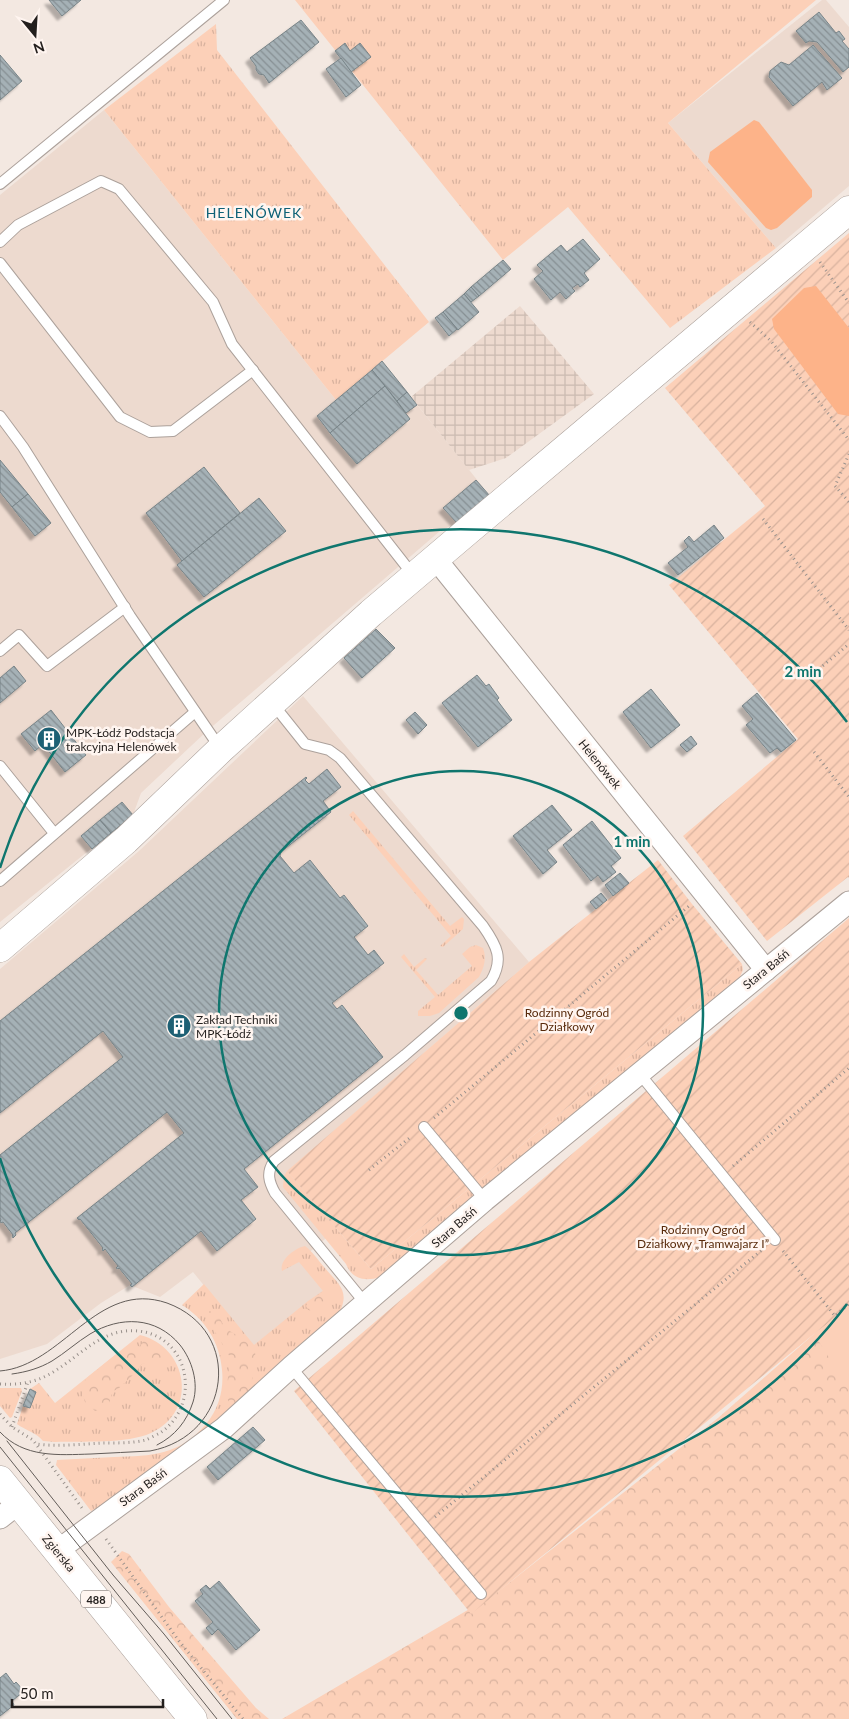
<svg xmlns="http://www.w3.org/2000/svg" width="849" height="1719" viewBox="0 0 849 1719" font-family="Lato,sans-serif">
  <defs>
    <pattern id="industrial-grid" width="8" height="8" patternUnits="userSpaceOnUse" patternTransform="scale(1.25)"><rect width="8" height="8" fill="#eddacf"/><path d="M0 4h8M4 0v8" fill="none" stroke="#cbbbb1"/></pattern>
    <pattern id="grass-tufts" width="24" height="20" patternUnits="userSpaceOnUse" patternTransform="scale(1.25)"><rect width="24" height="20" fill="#fcd0b8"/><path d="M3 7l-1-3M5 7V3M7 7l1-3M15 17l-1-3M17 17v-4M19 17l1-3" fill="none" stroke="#d8b29e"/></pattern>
    <pattern id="forest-crowns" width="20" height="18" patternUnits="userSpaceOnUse" patternTransform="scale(1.25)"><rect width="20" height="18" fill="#fcd0b8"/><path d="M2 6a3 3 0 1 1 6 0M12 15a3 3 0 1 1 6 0" fill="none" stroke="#d8b29e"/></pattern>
    <pattern id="garden-furrows" width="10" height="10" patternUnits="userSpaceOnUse" patternTransform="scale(1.25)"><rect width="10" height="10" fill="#fcd0b8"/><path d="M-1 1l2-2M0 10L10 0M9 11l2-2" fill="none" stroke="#d8b29e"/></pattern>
    <pattern id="building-back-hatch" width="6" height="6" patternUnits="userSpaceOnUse" patternTransform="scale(1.25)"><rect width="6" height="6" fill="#a5b1b6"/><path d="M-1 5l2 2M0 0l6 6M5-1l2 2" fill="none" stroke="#868f93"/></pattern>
    <filter id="shadow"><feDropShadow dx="-4.5" dy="4.5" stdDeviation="1" flood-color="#0004"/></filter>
  </defs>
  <rect width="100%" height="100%" fill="#f3e8e1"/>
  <g fill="#eddacf">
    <polygon points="822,0 826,0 849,27 849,186 776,248 668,123"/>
    <polygon points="104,110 336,400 382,361 490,496 457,523 440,531 207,731 141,793 133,815 0,922 0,195"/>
    <polygon points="303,696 529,962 288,1171 337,1229 300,1260 325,1291 254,1347 193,1272 160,1297 130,1285 101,1303 47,1344 0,1359 0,969 139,851"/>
  </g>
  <polygon fill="url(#industrial-grid)" points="520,306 594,394 506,458 469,470 411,397"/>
  <g fill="url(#grass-tufts)">
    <polygon points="295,0 816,0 668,123 776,248 670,328 568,207 503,260"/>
    <polygon points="216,24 217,50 429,322 336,400 104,110"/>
    <polygon points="353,811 450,926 462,917 464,919 463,929 443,947 440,946 451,936 349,815"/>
    <path d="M476 945 483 948C487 958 484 968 479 977L439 1013 430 1016H418V1011L435 997 401 957 404 954 414 967 425 958 427 959 416 970 438 995 472 966 462 954 470 947Z"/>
    <path d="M742 964 743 970 739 979 380 1277C365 1282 352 1279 346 1264L283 1187 284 1176 287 1171 371 1269Z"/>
    <path d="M305 1246C312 1251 318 1260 324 1267 339 1285 352 1291 337 1317L193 1442 100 1507 91 1511 56 1465 57 1460C76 1459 95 1458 114 1457 152 1456 180 1455 206 1424 219 1409 224 1389 222 1370 220 1343 205 1319 182 1305L204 1284 254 1345 308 1301 323 1291 299 1262 282 1271C279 1260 295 1248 305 1246Z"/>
    <path d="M140 1335C188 1347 199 1411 151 1433 127 1444 82 1441 55 1442L43 1441C37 1433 25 1430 17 1424L23 1406 30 1408 36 1392 30 1389 39 1383 55 1403Z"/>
    <polygon points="0,1388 21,1388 22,1391 12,1417 10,1418 0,1406"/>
  </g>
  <g fill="url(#forest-crowns)">
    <polygon points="323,1291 330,1292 334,1297 313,1311 308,1310 306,1306 308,1302"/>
    <polygon points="849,1307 849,1719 282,1719 495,1594 718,1418 814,1334"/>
    <path d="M215 1309 225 1328 254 1346C258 1362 252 1380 248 1395L232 1407 226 1397 230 1357 211 1325 206 1313Z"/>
    <path d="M144 1340 155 1343 162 1353 160 1360 142 1364 133 1375 118 1389 113 1391C108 1404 111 1408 95 1411L85 1402 80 1386 88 1377 120 1351 140 1346Z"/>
    <polygon points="122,1551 129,1554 169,1607 256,1708 269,1719 237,1719 111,1562"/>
  </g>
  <g fill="url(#garden-furrows)">
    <polygon points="849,233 849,878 848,877 767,941 683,836 798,739 669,585 765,506 665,388"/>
    <polygon points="658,860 692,904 742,964 371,1269 287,1171 529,962"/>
    <polygon points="849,918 849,1307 814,1334 471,1614 294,1391"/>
  </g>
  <polygon fill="#fcd0b8" points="849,1307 849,1389 814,1334"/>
  <g fill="#fdb389">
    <polygon points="754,120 759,122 812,190 812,197 777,228 771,230 766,228 708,162 710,152"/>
    <polygon points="816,286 849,328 849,416 838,414 774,329 772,319 804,288"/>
  </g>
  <g fill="url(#building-back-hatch)" stroke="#788488" filter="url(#shadow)">
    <polygon points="49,0 81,0 62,16"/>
    <polygon points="819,12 836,33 839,31 845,39 842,41 849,49 849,67 843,72 817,42 809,41 806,43 796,31"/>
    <polygon points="301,20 319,42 269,83 264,75 259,74 256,70 256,66 250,58"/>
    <polygon points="345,43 350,51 360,43 371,57 351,72 335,51"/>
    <polygon points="813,45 842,78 827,90 822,82 793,106 769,77 770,71 781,62 789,65"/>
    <polygon points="0,55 22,81 0,100"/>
    <polygon points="341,58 361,85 346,97 326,69"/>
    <polygon points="583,239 600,259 584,273 589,280 580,287 578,284 572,288 575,291 566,299 560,292 551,300 534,279 543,271 537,265 561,245 567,252"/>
    <polygon points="503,260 511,269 479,296 471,287"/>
    <polygon points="471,287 479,296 471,302 464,294"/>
    <polygon points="464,294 479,312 458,330 443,312"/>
    <polygon points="443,312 457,329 449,336 435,318"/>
    <polygon points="382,361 407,392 397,401 372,370"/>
    <polygon points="372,370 385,386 330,433 317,416"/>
    <polygon points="385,386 410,419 357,464 330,433"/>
    <polygon points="407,392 417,405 406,413 397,401"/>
    <polygon points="0,460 28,494 12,507 0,492"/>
    <polygon points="204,467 240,513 182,561 146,513"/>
    <polygon points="476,480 490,496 457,523 443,508"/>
    <polygon points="28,494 51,523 35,536 12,507"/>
    <polygon points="259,498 286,531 204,597 177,565"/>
    <polygon points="714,525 724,538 678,575 668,563 688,547 684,541 689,536 694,542"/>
    <polygon points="376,629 395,648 362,678 344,658"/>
    <polygon points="14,666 26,681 0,703 0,678"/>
    <polygon points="477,675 486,686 489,684 499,698 497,700 512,720 478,747 442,703"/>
    <polygon points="651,689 680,725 651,748 623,712"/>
    <polygon points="757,693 796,740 781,752 777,748 770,753 746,725 753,719 742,706"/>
    <polygon points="51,710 86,755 65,772 43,744 35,751 21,734"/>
    <polygon points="415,712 427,725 418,734 406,720"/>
    <polygon points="691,736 697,744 687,752 680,745"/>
    <polygon points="327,769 341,787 323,801 331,812 281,852 280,856 294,873 310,860 340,898 344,895 368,926 354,937 368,955 374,950 384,963 332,1003 337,1009 342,1005 383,1057 244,1169 258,1187 241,1200 256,1219 217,1251 201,1231 132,1287 130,1285 132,1284 119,1268 118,1269 116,1268 118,1266 105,1249 103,1251 102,1249 103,1248 80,1219 79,1220 77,1218 184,1133 167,1112 15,1233 16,1235 13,1238 12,1236 13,1235 3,1222 1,1223 0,1221 1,1220 0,1218 0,1155 123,1057 103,1031 0,1113 0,1021 306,777 307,778 305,780 309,784"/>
    <polygon points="122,802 133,815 111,833 100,820"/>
    <polygon points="552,805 572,830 547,850 557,862 543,874 513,836"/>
    <polygon points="100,820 111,833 92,849 81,836"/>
    <polygon points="592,821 621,858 611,866 616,872 603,882 598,875 591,881 563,845"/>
    <polygon points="620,873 629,883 613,896 605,885"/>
    <polygon points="601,893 607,900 596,909 590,902"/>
    <polygon points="30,1389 36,1392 30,1408 23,1406"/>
    <polygon points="253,1427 265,1440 218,1480 207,1467"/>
    <polygon points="219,1581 260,1630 236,1650 218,1629 212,1635 206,1628 213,1622 195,1601 203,1594 200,1590 206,1585 210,1589"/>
    <polygon points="6,1673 14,1684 16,1682 24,1691 12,1701 14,1705 0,1716 0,1678"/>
  </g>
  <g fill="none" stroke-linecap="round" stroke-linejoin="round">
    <defs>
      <g id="lane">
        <polyline points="0,184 224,0"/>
        <polyline points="0,242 18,225 101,181 119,189 213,302 232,344 406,566"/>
        <polyline points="0,263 120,417 150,432 173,431 253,370"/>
        <polyline points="0,416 23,447 130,616 220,748"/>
        <polyline points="0,651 19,635 47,666 125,607"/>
        <path d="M273 704 305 744 329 750 340 758 483 926C497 946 504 959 491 981L405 1055 274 1161C266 1173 269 1182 275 1193L365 1303"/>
        <polyline points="0,766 54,833"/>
        <polyline points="0,881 195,712"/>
        <polyline points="639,1073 775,1240"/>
        <polyline points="424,1127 485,1200"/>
        <polyline points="291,1367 481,1594"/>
      </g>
      <g id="street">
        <polyline points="435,558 766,970"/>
        <polyline points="0,1518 19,1503"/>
        <polyline points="57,1551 224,1428 291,1367 485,1200 849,902"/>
      </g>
      <polyline id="secondary" points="0,948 126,840 221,749 371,613 470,529 849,210"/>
      <polyline id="primary" points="0,1480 193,1719"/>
    </defs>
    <use href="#lane" stroke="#aca19b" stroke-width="12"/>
    <use href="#street" stroke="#aca19b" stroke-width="23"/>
    <use href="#secondary" stroke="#aca19b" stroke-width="29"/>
    <use href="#primary" stroke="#aca19b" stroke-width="29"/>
    <g stroke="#99918c" stroke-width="3" stroke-dasharray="1 4" stroke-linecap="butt">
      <polyline points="820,262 849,303"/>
      <polyline points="750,322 771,341 849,440"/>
      <polyline points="849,454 835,486 849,502"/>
      <polyline points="763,519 849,630"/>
      <polyline points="819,669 849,644"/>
      <polyline points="814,752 849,797"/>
      <polyline points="434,1118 689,906"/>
      <polyline points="733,1166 849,1068"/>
      <polyline points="369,1170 412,1136"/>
      <polyline points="783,1251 835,1316 849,1304"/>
      <path d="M0 1384C17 1385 33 1383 48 1375 78 1359 101 1327 138 1331 190 1336 202 1405 160 1433 156 1435 150 1438 146 1440 133 1443 118 1443 104 1443 82 1444 58 1447 36 1444"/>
      <polyline points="0,1414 12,1427 33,1440 82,1508"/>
      <polyline points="12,1427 28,1382"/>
      <polyline points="435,1517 763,1249"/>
      <polyline points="106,1539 179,1641 243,1719"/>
    </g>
    <use href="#lane" stroke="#fff" stroke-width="10"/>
    <use href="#street" stroke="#fff" stroke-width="21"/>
    <use href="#secondary" stroke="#fff" stroke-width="28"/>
    <use href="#primary" stroke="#fff" stroke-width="28"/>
    <g stroke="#635d59" stroke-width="1">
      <path d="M0 1371C63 1366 97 1279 167 1303 244 1331 232 1436 150 1451 130 1452 111 1453 91 1454 58 1455 24 1458 0 1432"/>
      <path d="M12 1374C27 1372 40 1368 52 1361 65 1353 77 1342 90 1334 120 1316 156 1316 180 1345 192 1360 199 1383 193 1402 187 1421 175 1436 157 1445"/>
      <polyline points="7,1441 113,1575 164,1634 232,1719"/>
      <polyline points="0,1447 217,1719"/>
    </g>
  </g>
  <g fill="none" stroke="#0f766e" stroke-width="2.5">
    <circle cx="461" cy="1013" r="242"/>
    <path d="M847 1304A483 483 0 0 1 0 1158M0 868A483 483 0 0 1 847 722"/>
  </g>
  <defs>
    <symbol id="building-disc" viewBox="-11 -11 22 22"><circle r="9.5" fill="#1d6074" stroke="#fff5f0"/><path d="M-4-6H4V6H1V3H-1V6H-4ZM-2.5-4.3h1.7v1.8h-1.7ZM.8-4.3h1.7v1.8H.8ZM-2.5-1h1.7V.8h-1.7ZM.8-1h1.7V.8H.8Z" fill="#fff"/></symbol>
  </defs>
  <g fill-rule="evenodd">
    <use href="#building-disc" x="35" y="725" width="28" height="28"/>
    <use href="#building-disc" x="165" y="1012" width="28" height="28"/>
  </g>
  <g text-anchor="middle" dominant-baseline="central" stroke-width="5" stroke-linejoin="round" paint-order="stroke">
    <rect fill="#fff5f0" stroke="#655f5c" stroke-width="1" x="81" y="1590.5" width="30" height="17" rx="4"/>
    <g font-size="11" font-weight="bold" fill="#231f1d">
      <text x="96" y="1599">488</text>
    </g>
    <g font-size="12" fill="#231f1d" stroke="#fff5f0" text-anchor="start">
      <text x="66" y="732">MPK-Łódź Podstacja<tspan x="66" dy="14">trakcyjna Helenówek</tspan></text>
      <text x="196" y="1019">Zakład Techniki<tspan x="196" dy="14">MPK-Łódź</tspan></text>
    </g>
    <g font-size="12" fill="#231f1d" stroke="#fff5f0">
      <text transform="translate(600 764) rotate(51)">Helenówek</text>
      <text transform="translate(766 969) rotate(-39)">Stara Baśń</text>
      <text transform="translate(454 1227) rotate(-41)">Stara Baśń</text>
      <text transform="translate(143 1487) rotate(-36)">Stara Baśń</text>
      <text transform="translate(59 1553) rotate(51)">Zgierska</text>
    </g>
    <g font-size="12" fill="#582a0a" stroke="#fff5f0">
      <text x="567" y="1012">Rodzinny Ogród<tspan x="567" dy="14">Działkowy</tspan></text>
      <text x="703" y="1229">Rodzinny Ogród<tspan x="703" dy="14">Działkowy „Tramwajarz I”</tspan></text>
    </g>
    <g font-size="14" letter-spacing="1" fill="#0e6177" stroke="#fff5f0">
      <text x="254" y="212">HELENÓWEK</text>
    </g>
  </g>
  <circle cx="461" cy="1013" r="8" fill="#0f766e" stroke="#fff5f0" stroke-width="2.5"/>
  <g font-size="15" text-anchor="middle" font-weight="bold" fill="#0f766e" stroke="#fff5f0" stroke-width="5" stroke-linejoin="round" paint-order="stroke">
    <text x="803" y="677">2 min</text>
    <text x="632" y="847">1 min</text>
  </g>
  <g transform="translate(35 35) rotate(162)" stroke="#fff5f0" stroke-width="4" paint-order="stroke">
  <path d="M0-4L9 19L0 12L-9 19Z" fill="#231f1d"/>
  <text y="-8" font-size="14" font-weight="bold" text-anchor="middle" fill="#231f1d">N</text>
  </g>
  <path d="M12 1699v8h151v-8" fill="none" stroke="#231f1d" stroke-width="2.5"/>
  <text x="20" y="1699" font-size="15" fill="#231f1d" stroke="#fff5f0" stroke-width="4" paint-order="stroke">50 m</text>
</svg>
